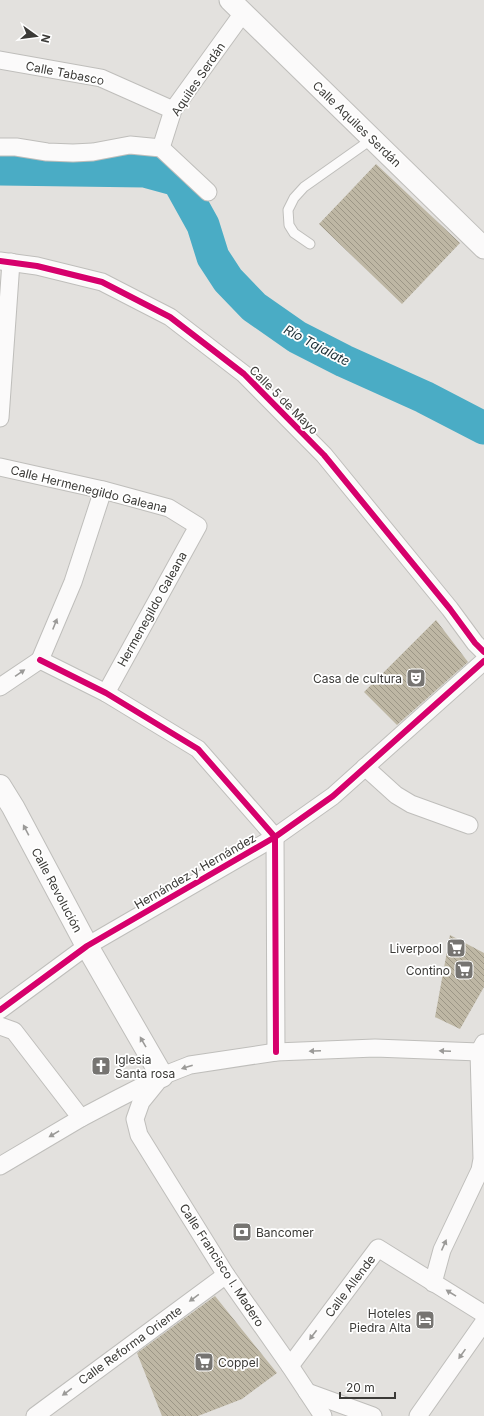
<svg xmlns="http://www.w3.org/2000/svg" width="484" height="1416" viewBox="0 0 484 1416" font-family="Inter,sans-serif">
  <defs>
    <pattern id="building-back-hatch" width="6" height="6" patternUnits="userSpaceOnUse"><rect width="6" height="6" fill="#beb7a4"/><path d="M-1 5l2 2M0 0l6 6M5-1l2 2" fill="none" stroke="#9c9686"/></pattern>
  </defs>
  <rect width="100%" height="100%" fill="#e3e1de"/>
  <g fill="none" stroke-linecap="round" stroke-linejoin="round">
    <polyline stroke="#4aacc5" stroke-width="33" points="0,169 145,171 178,180 203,225 213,257 228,280 254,307 297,337 344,361 424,397 484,428"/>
  </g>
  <g fill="url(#building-back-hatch)">
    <polygon points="376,164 460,243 402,304 319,224"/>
    <polygon points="436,620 468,662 397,725 364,692"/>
    <polygon points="450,935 484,953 484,987 460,1029 435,1017"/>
    <polygon points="215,1296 277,1373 242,1399 198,1416 162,1416 137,1353"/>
  </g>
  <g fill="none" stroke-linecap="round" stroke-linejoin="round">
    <defs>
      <polyline id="service" points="310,244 294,233 289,225 288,210 294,198 304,187 372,139"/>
      <g id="minor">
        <polyline points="0,60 101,78 173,110"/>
        <polyline points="0,147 16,147 47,152 73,153 93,152 130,145 161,148 208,192"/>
        <polyline points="161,148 173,110 243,13"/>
        <polyline points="0,261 37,266 102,282 170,317 244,374 324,455 450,609 475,643 484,652"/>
        <polyline points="0,418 11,262"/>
        <polyline points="0,467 103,490 169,508 198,526 106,693"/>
        <polyline points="40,660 106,693 198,749 275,837 276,1052"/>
        <polyline points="40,660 73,582 103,490"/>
        <polyline points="0,687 40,660"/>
        <polyline points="365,767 396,795 411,804 469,825"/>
        <polyline points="0,1010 87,946 275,837 333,796 484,661"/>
        <polyline points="0,1026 14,1031 81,1118"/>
        <polyline points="158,1081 141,1102 135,1119 139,1135 226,1275 290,1366 323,1416"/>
        <polyline points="0,1166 81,1118 117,1099 162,1076 190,1065 276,1052 375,1048 479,1052 484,1054"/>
        <polyline points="433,1283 442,1250 480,1170 482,1159 479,1052 484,1043"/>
        <polyline points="290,1366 378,1248 484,1314"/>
        <polyline points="307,1392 373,1416"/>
        <polyline points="35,1416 226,1275"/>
        <polyline points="418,1416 484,1322"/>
      </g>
      <polyline id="tertiary" points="230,0 484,248"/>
      <polyline id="secondary" points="0,786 13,807 87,946 162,1076"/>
    </defs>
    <use href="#service" stroke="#bfbebb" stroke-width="11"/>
    <use href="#minor" stroke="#bfbebb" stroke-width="19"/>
    <use href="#tertiary" stroke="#bfbebb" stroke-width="23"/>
    <use href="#secondary" stroke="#bfbebb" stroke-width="24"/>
    <use href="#service" stroke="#fbfafa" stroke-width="9"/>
    <use href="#minor" stroke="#fbfafa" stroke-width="17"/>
    <use href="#tertiary" stroke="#fbfafa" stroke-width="21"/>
    <use href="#secondary" stroke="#fbfafa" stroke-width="22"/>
    <defs>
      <g id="cycleway">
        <polyline points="0,261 37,266 102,282 170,317 244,374 324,455 450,609 475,643 484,652"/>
        <polyline points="40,660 106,693 198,749 275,837 276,1052"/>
        <polyline points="0,1010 87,946 275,837 333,796 484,661"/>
      </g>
    </defs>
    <use href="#cycleway" stroke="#fff" stroke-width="8"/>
    <use href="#cycleway" stroke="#d6006c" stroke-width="6"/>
  </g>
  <defs><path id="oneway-solid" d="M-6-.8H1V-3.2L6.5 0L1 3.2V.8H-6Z"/></defs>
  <g fill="#9b9a98">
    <use href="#oneway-solid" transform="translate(55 624) rotate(-68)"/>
    <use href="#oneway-solid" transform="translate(20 673) rotate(-34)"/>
    <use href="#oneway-solid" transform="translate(26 830) rotate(-118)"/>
    <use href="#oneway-solid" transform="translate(143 1042) rotate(-120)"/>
    <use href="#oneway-solid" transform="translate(315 1051) rotate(178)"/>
    <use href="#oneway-solid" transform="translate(445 1051) rotate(-178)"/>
    <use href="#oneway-solid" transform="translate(187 1067) rotate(162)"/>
    <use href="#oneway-solid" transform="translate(54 1134) rotate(149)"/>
    <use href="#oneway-solid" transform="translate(444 1245) rotate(-66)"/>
    <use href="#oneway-solid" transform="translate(451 1293) rotate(-148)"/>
    <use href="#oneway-solid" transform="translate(194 1298) rotate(144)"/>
    <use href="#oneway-solid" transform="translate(313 1335) rotate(127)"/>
    <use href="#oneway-solid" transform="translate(462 1354) rotate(125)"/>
    <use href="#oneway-solid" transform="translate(67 1392) rotate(144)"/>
  </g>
  <defs>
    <symbol id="theatre-square" viewBox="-11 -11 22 22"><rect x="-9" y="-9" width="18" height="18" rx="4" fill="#767471" stroke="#fff"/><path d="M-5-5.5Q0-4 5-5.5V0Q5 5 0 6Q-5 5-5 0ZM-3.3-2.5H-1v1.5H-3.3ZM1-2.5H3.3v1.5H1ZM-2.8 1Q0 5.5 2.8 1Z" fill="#fff"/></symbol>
    <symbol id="supermarket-square" viewBox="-11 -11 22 22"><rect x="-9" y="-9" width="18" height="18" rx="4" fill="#767471" stroke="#fff"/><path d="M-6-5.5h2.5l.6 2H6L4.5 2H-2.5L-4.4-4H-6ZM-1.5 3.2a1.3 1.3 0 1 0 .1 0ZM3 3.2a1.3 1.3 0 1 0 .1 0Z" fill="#fff"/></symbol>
    <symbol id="church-square" viewBox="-11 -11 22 22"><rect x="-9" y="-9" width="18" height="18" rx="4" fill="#767471" stroke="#fff"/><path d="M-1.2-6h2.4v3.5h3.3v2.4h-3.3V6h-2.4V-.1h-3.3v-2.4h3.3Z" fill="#fff"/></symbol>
    <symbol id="bank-square" viewBox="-11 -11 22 22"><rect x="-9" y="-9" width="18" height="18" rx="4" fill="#767471" stroke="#fff"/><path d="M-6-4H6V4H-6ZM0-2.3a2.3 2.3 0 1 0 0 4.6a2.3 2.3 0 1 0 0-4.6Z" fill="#fff"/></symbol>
    <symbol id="hotel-square" viewBox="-11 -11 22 22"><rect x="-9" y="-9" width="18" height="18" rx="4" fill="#767471" stroke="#fff"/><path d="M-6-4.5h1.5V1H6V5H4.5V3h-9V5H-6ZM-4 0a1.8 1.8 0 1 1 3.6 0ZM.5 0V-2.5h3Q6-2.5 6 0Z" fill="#fff"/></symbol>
  </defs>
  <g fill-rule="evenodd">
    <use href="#theatre-square" x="405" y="667" width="22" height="22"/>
    <use href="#supermarket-square" x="445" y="937" width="22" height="22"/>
    <use href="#supermarket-square" x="453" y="959" width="22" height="22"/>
    <use href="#church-square" x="90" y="1055" width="22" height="22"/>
    <use href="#bank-square" x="231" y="1221" width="22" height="22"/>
    <use href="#hotel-square" x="414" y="1309" width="22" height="22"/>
    <use href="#supermarket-square" x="193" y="1351" width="22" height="22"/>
  </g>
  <g text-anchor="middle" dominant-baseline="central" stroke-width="3.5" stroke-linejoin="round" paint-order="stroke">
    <g font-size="12" fill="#3b3a37" stroke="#fff">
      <text transform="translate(65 73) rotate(11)">Calle Tabasco</text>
      <text transform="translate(198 79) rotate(-56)">Aquiles Serdán</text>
      <text transform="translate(357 124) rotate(44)">Calle Aquiles Serdán</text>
      <text transform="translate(284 400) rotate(45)">Calle 5 de Mayo</text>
      <text transform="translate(89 489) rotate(14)">Calle Hermenegildo Galeana</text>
      <text transform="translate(152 609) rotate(-61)">Hermenegildo Galeana</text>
      <text transform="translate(195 871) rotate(-30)">Hernández y Hernández</text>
      <text transform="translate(57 890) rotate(62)">Calle Revolución</text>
      <text transform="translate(222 1265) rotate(57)">Calle Francisco I. Madero</text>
      <text transform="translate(350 1286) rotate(-53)">Calle Allende</text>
      <text transform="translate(130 1345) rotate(-36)">Calle Reforma Oriente</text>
    </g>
    <g font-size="12" fill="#3b3a37" stroke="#fff" text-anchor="end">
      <text x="402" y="678">Casa de cultura</text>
      <text x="442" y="948">Liverpool</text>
      <text x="450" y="970">Contino</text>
      <text x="115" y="1059" text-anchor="start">Iglesia<tspan x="115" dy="14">Santa rosa</tspan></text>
      <text x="256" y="1232" text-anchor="start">Bancomer</text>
      <text x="411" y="1313">Hoteles<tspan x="411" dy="14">Piedra Alta</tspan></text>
      <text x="218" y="1362" text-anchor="start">Coppel</text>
    </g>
    <g font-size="13" font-style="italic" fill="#1c3037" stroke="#fff">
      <text transform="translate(317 345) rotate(28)">Río Tajalate</text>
    </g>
  </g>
  <g transform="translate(36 36) rotate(104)" stroke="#ffffff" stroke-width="3" paint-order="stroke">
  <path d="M0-3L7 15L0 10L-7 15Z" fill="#3b3a37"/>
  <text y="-6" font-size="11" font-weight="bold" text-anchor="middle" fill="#3b3a37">N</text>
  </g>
  <path d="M340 1392v6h55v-6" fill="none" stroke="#3b3a37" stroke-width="2"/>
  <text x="346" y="1392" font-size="12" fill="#3b3a37" stroke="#ffffff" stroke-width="3" paint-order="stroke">20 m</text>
</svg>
